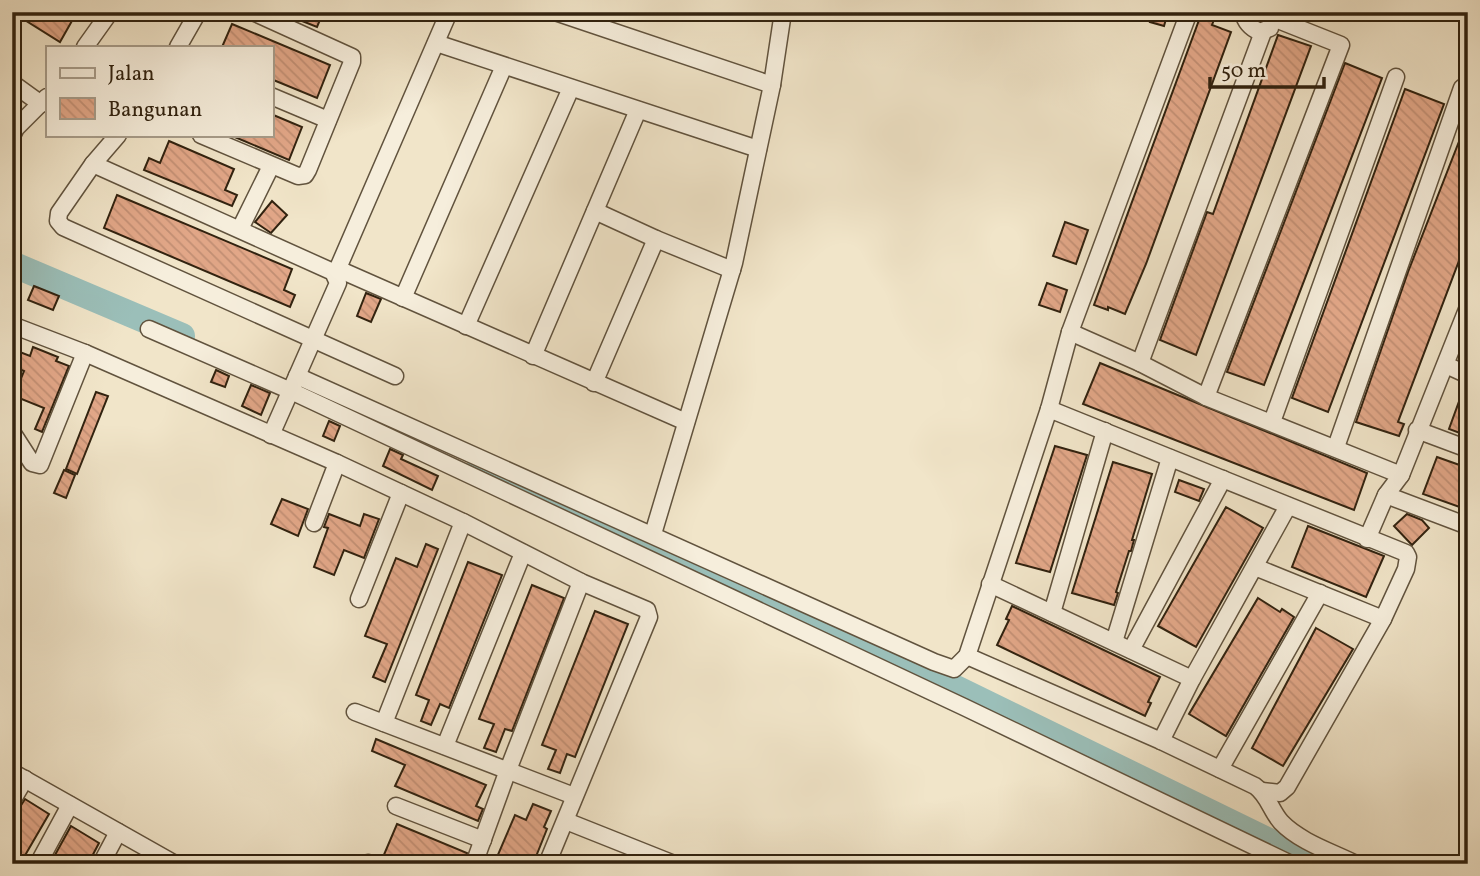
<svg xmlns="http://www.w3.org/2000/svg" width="1480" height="876" viewBox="0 0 1480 876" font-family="Vollkorn,serif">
  <defs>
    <pattern id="grass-dots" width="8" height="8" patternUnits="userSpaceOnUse" patternTransform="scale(1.75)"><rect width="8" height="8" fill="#b3c69b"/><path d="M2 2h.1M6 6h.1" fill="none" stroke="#9aaa84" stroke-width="1.8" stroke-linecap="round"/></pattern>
    <pattern id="building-back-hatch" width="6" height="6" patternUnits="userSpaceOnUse" patternTransform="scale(1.75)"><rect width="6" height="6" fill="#e2a788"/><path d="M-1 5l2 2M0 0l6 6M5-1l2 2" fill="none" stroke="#c28f74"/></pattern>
  </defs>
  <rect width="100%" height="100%" fill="#f1e5c9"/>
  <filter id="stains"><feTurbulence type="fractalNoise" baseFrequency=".00286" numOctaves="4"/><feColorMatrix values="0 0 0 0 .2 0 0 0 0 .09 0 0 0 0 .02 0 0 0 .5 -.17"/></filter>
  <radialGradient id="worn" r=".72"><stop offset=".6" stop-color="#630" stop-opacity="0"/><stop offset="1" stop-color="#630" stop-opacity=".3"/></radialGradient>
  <polygon fill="url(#grass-dots)" stroke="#727455" stroke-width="2" points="300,390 933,677 1316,864 1291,864"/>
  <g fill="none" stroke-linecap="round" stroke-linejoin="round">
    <g stroke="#9bbfb9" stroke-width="26">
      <polyline points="12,264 182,336"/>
      <polyline points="478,471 933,677 1316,864"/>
    </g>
  </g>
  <g fill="url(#building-back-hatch)" stroke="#31220f" stroke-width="2">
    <polygon points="12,12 77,12 60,42"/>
    <polygon points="314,12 322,15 317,27 282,13"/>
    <polygon points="1154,12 1168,12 1164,26 1150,22"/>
    <polygon points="1202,12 1217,12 1212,25 1231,32 1146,264 1125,314 1108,307 1108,310 1094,305"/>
    <polygon points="232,24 330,65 317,98 271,79 271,47 222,47"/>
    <polygon points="1278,35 1311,46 1196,355 1160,340 1207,212 1213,214"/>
    <polygon points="1345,63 1382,78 1264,385 1227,372"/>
    <polygon points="1405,89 1444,104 1328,412 1292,398"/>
    <polygon points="271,114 302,127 289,160 230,135 271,135"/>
    <polygon points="1467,121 1468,237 1398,422 1404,424 1399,436 1356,422 1408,272"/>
    <polygon points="169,141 234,169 225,190 237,195 232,206 144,170 149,158 160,163"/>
    <polygon points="117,195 292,269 284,290 295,295 290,307 104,228"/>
    <polygon points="272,201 287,215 271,233 255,222"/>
    <polygon points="1065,222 1088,230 1076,264 1053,256"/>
    <polygon points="1047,283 1067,290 1060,312 1039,305"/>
    <polygon points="34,286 59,296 53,310 28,300"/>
    <polygon points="366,293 381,299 371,322 357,316"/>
    <polygon points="33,347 58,357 56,361 69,366 42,432 35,429 44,408 14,396 24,371 12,366 12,349 30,356"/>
    <polygon points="1100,363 1367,473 1354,510 1083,404"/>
    <polygon points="216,370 229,376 225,387 211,382"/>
    <polygon points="251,385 270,393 261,415 242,406"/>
    <polygon points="1465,385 1468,385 1468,436 1449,429"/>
    <polygon points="96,392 108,396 77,474 66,469"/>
    <polygon points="329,421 340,426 334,441 323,436"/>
    <polygon points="1055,446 1087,455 1050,572 1016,563"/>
    <polygon points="390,449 403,455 401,459 438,476 432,490 383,466"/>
    <polygon points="1437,457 1468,468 1468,510 1423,494"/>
    <polygon points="1113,462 1152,474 1132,540 1134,540 1131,551 1129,551 1116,592 1118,593 1114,605 1072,593"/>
    <polygon points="64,470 75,475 66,498 54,493"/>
    <polygon points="1179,480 1204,489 1199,501 1175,492"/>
    <polygon points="282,499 308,509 298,536 271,524"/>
    <polygon points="1226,507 1263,528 1196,647 1158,626"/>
    <polygon points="329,514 360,526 364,514 379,519 364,558 344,550 334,575 314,567 328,528 324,527"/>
    <polygon points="1407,514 1422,520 1429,528 1412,545 1394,526"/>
    <polygon points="1308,526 1384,556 1366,597 1292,567"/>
    <polygon points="426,544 438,549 385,682 373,677 387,644 365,636 396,558 417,567"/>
    <polygon points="468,562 502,575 449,708 440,704 431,725 421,721 429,700 416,695"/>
    <polygon points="532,585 564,598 512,731 505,729 496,752 484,748 494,724 479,719"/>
    <polygon points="1258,598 1280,612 1282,609 1294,617 1226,736 1189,714"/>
    <polygon points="1012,606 1160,677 1148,702 1151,703 1145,716 997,645 1009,620 1006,619"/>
    <polygon points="595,611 628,624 575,757 567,754 560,773 548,769 556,750 542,745"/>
    <polygon points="1316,628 1353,649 1283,766 1252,748"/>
    <polygon points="376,739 486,785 476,806 483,809 478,821 395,786 405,765 372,751"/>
    <polygon points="25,799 49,814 20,864 12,864 12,811 18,810"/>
    <polygon points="533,804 551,811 544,827 547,829 533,864 494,864 515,815 526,820"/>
    <polygon points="397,824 467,853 464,864 400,864 383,857"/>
    <polygon points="71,826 99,843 88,864 50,864"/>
  </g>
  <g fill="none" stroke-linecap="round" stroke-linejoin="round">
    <defs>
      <g id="minor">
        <polyline points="555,12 772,85"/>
        <path d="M1243 12C1245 22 1250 28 1260 32L1270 28"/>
        <polyline points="436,43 758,149"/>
        <polyline points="85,47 110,12"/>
        <polyline points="178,47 198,12"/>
        <polyline points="12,83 41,104"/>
        <polyline points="271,96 328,120"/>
        <polyline points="118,135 93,164 59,213 58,221 63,227 395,376"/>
        <polyline points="201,135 298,176 305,175 308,170 352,62 352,57 253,12"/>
        <polyline points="12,136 16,128 47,97"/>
        <polyline points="93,164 333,272 338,283 271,435"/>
        <polyline points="595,211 656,239 732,270"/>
        <polyline points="240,229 271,166"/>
        <polyline points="338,269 686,422"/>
        <polyline points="335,275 449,12"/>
        <polyline points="403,298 504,66"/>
        <polyline points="12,325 85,353 337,463 463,522 581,582 647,610 649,617 547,864"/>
        <polyline points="466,326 571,88"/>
        <polyline points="149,329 291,391 964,707 1291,864"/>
        <polyline points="1070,332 1140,363 1206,397 1401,475"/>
        <polyline points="533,356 638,110"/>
        <polyline points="1140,363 1263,32"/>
        <polyline points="1446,365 1468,375"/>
        <polyline points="297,376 934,662 954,669 967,656 1049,409 1070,332 1189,12"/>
        <polyline points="594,383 656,239"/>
        <polyline points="1206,397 1341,45 1278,20"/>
        <polyline points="1049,409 1406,553 1408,557 1406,569 1383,619 1287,787 1280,793 1262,791"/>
        <polyline points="1272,422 1396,77"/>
        <polyline points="1417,430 1468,449"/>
        <polyline points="12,432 32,463 40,465 85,353"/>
        <polyline points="1336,447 1462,88 1468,84"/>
        <polyline points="1386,495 1468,526"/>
        <polyline points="314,523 337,463"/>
        <polyline points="653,534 734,263 772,85 783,12"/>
        <polyline points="1367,539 1386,495 1401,475 1468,307"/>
        <polyline points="1255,567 1383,619"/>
        <polyline points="990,584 1192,679"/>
        <polyline points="359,599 401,493"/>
        <polyline points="1052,613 1105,431"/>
        <polyline points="1114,642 1170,458"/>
        <polyline points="1131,650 1223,479"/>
        <path d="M967 656 1161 741 1255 786C1268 795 1271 811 1281 822 1300 842 1332 852 1356 864"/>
        <polyline points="355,712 574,796"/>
        <polyline points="384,723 463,522"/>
        <polyline points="1161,741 1192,679 1288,506"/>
        <polyline points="445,746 523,553"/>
        <polyline points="1220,769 1320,593"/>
        <polyline points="12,772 175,864"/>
        <polyline points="12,801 25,779"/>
        <polyline points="396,806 483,840"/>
        <polyline points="566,821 674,864"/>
        <polyline points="368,863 370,864"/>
        <polyline points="38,864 70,805"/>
        <polyline points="101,864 118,832"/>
        <polyline points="474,864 508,770 581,582"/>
      </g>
    </defs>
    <use href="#minor" stroke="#61533e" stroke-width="19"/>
    <use href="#minor" stroke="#f6eedc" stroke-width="16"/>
  </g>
  <rect width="1480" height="876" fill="none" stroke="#f1e5c9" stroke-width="42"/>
  <rect x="14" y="14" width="1452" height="848" fill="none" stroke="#31220f" stroke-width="3.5"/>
  <rect x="21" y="21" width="1438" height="834" fill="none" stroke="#31220f" stroke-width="2"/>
  <rect x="46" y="46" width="228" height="91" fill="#f6eedc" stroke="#a79c8a" stroke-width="2"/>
  <rect x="60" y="68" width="35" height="10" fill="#f6eedc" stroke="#a79c8a" stroke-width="2"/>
  <text x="108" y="80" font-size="21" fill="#31220f">Jalan</text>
  <rect x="60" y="98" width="35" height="21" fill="url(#building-back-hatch)" stroke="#a79c8a" stroke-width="2"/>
  <text x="108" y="116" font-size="21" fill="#31220f">Bangunan</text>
  <path d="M1210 77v10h114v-10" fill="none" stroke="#31220f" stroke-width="3.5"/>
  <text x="1221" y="77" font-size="21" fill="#31220f" stroke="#f6eedc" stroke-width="5" paint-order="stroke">50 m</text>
  <rect width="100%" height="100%" filter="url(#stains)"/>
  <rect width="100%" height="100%" fill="url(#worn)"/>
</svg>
